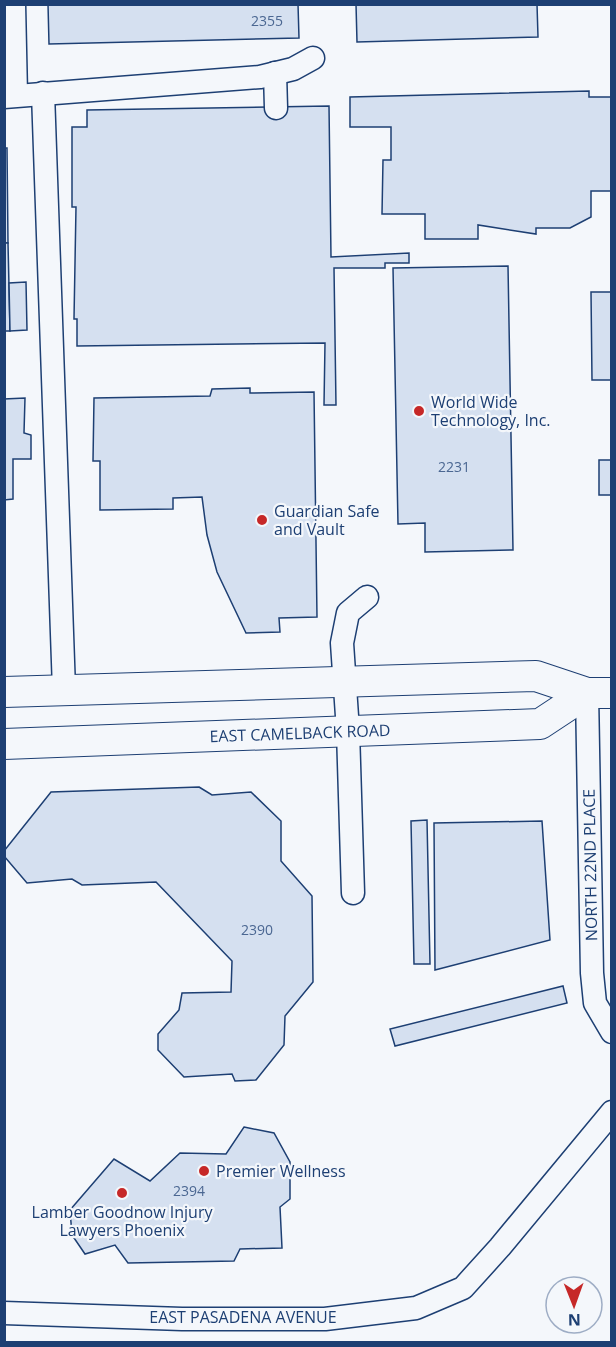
<svg xmlns="http://www.w3.org/2000/svg" width="616" height="1347" viewBox="0 0 616 1347" font-family="'Open Sans',sans-serif">
  <rect width="100%" height="100%" fill="#f4f7fb"/>
  <g fill="#d5e0f0" stroke="#1d3f73" stroke-width="1.5">
    <polygon points="48,4 298,4 299,38 49,44"/>
    <polygon points="356,4 537,4 538,37 357,42"/>
    <polygon points="589,91 589,97 612,97 612,191 591,191 591,217 570,228 536,228 536,234 478,225 478,239 425,239 425,214 382,214 383,160 391,160 391,127 350,127 350,97"/>
    <polygon points="329,106 331,257 409,253 409,263 385,263 385,268 334,268 336,405 324,405 325,343 77,346 77,319 74,319 76,207 72,207 72,127 87,127 87,110"/>
    <polygon points="4,148 7,148 8,243 4,243"/>
    <polygon points="4,243 8,243 10,331 4,331"/>
    <polygon points="508,266 513,550 425,552 425,523 398,524 393,268"/>
    <polygon points="26,282 27,330 10,331 9,283"/>
    <polygon points="591,292 612,292 612,380 592,380"/>
    <polygon points="250,388 250,393 314,392 317,617 279,618 280,632 246,633 217,572 207,535 202,497 173,498 173,509 100,510 100,461 93,461 94,398 210,396 212,389"/>
    <polygon points="25,398 24,433 31,435 31,459 13,459 13,499 4,500 4,399"/>
    <rect x="599" y="460" width="13" height="35"/>
    <polygon points="199,787 212,795 251,792 281,821 281,861 312,896 313,982 285,1016 284,1045 256,1080 235,1081 232,1074 184,1077 158,1050 158,1034 179,1010 182,993 231,992 232,961 156,882 82,885 72,879 27,883 4,856 4,851 51,792"/>
    <polygon points="427,820 430,964 414,964 411,821"/>
    <polygon points="542,821 550,940 435,970 434,823"/>
    <polygon points="563,986 567,1003 395,1046 390,1029"/>
    <polygon points="244,1127 274,1133 290,1162 290,1199 280,1207 282,1248 240,1249 234,1261 128,1263 115,1245 85,1254 72,1235 70,1210 114,1159 150,1181 180,1153 226,1154"/>
  </g>
  <g fill="none" stroke-linecap="round" stroke-linejoin="round">
    <defs>
      <g id="minor">
        <polyline points="14,4 16,95"/>
        <polyline points="275,73 276,108"/>
        <polyline points="43,93 64,690"/>
        <polyline points="4,97 260,77 293,69 313,58"/>
        <polyline points="587,693 592,973 595,1003 612,1032"/>
        <polyline points="353,893 348,731 342,643 348,613 367,597"/>
        <polyline points="4,1313 182,1319 325,1319 416,1308 463,1288 500,1247 612,1112"/>
      </g>
      <g id="major">
        <polyline points="4,692 536,676 587,693 612,693"/>
        <polyline points="4,744 540,724 587,693"/>
      </g>
    </defs>
    <use href="#minor" stroke="#1d3f73" stroke-width="25"/>
    <use href="#major" stroke="#1d3f73" stroke-width="32"/>
    <use href="#minor" stroke="#f4f7fb" stroke-width="22"/>
    <use href="#major" stroke="#f4f7fb" stroke-width="30"/>
  </g>
  <g fill="#c62828" stroke="#f4f7fb" stroke-width="2">
    <circle cx="419" cy="411" r="6"/>
    <circle cx="262" cy="520" r="6"/>
    <circle cx="204" cy="1171" r="6"/>
    <circle cx="122" cy="1193" r="6"/>
  </g>
  <g text-anchor="middle" dominant-baseline="central" stroke-width="4.5" stroke-linejoin="round" paint-order="stroke">
    <g font-size="14" fill="#4b6792">
      <text x="267" y="20">2355</text>
      <text x="454" y="466">2231</text>
      <text x="257" y="929">2390</text>
      <text x="189" y="1190">2394</text>
    </g>
    <g font-size="16" fill="#1d3f73" stroke="#f4f7fb" text-anchor="start">
      <text x="431" y="402">World Wide<tspan x="431" dy="18">Technology, Inc.</tspan></text>
      <text x="274" y="511">Guardian Safe<tspan x="274" dy="18">and Vault</tspan></text>
      <text x="216" y="1171">Premier Wellness</text>
      <text x="122" y="1212" text-anchor="middle">Lamber Goodnow Injury<tspan x="122" dy="18">Lawyers Phoenix</tspan></text>
    </g>
    <g font-size="16" fill="#1d3f73" stroke="#f4f7fb">
      <text transform="translate(300 733) rotate(-2)">EAST CAMELBACK ROAD</text>
      <text transform="translate(590 865) rotate(-91)">NORTH 22ND PLACE</text>
      <text x="243" y="1317">EAST PASADENA AVENUE</text>
    </g>
  </g>
  <rect width="616" height="1347" fill="none" stroke="#1d3f73" stroke-width="12"/>
  <g transform="translate(574 1305) rotate(179)"><circle r="28" fill="#f4f7fb" stroke="#9eadc5" stroke-width="1.5"/>
  <path d="M0-4.5L10 22L0 15L-10 22Z" fill="#c62828"/>
  <text y="-9" font-size="16" font-weight="bold" text-anchor="middle" fill="#1d3f73">N</text>
  </g>
</svg>
